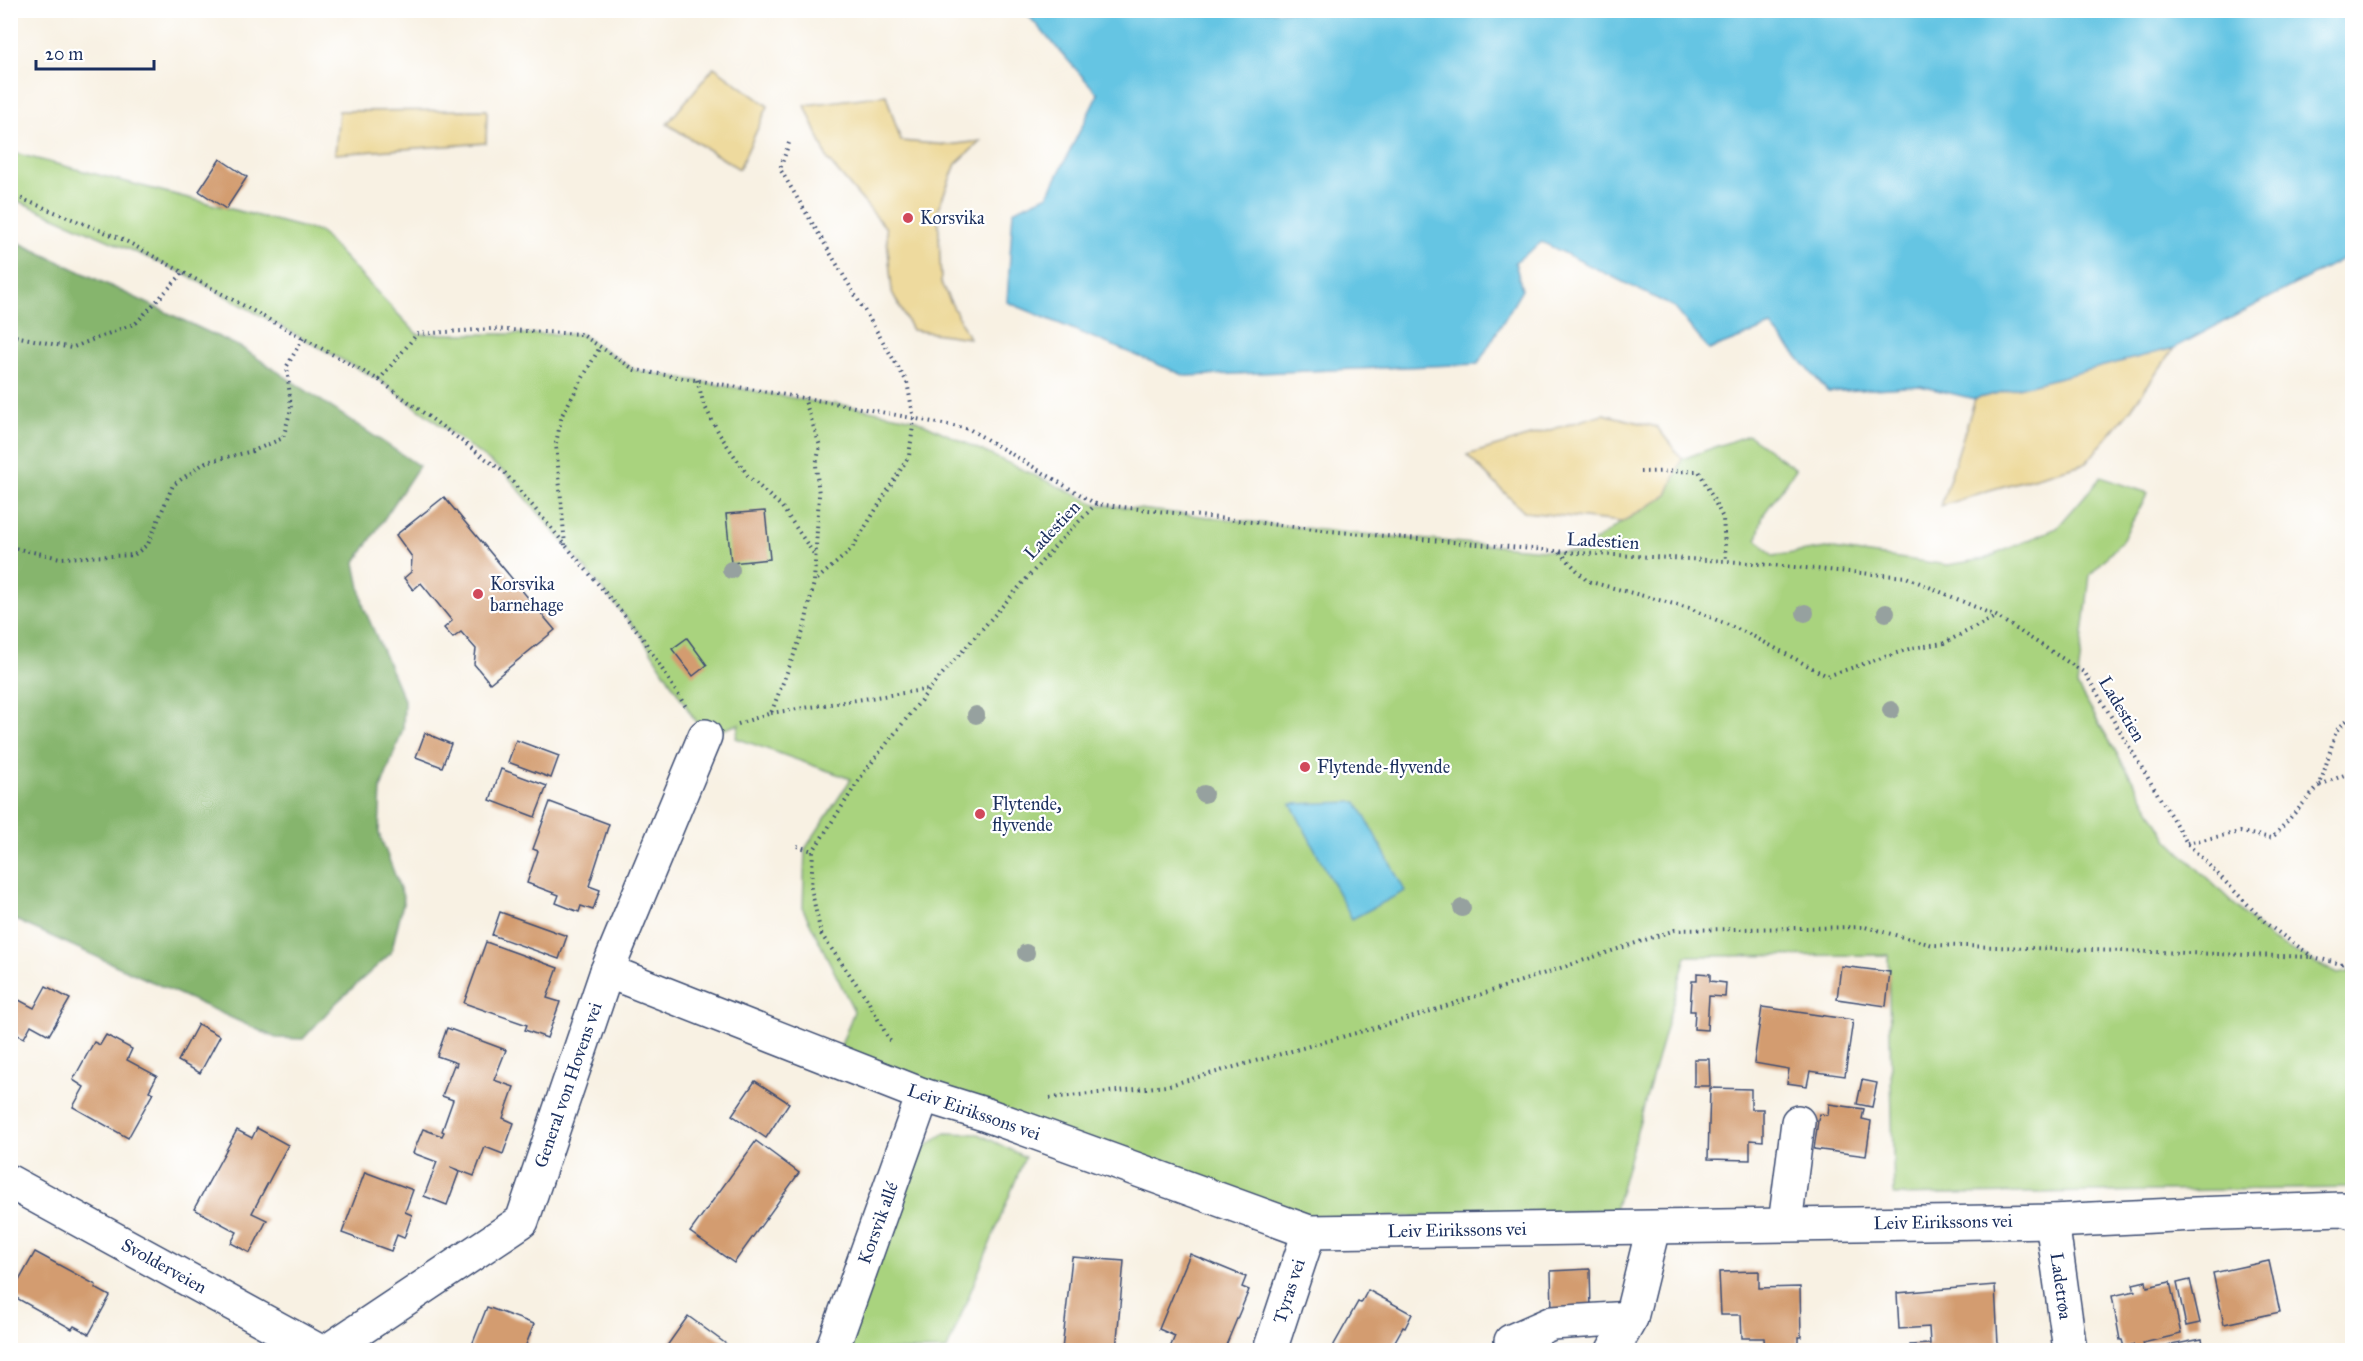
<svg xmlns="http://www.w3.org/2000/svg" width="2363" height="1361" viewBox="0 0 2363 1361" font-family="'IM FELL Great Primer',serif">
  <rect width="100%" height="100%" fill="#fff"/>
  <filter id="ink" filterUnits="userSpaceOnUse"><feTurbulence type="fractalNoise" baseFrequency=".0167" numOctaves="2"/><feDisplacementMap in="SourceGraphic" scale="12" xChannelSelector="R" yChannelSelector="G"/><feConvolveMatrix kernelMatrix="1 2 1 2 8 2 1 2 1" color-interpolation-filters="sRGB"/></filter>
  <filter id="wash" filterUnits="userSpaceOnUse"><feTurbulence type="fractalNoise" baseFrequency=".008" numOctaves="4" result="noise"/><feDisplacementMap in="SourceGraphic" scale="24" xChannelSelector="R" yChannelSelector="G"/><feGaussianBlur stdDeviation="1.35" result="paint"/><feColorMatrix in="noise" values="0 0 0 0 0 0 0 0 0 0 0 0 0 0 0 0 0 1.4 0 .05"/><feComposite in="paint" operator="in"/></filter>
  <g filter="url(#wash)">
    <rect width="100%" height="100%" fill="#f8f1e3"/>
    <g fill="#a9d37e" stroke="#62816e" stroke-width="1.5">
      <polygon points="10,152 320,232 417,334 581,334 635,370 833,405 834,403 914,419 1096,504 1339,532 1578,553 1622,522 1667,495 1682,459 1748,435 1796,469 1763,515 1757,539 1773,556 1826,548 1948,565 1984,559 2057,528 2101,477 2148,493 2121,542 2090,575 2077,686 2168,840 2270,939 2338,974 2352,971 2352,1188 1894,1195 1888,955 1686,956 1615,1210 1306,1220 835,1061 854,1011 803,909 805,849 851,779 736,738 739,724 705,736 640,634 505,473 379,380 183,273 11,198"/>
      <polygon points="945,1133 979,1134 1025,1157 947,1350 844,1350 921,1150"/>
    </g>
    <polygon fill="#86b56d" stroke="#507266" stroke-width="1.5" points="11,239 242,348 419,466 355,563 364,608 404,700 403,729 381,788 379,833 404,899 391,953 336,1003 303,1039 276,1038 11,918"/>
    <g fill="#eeda9e" stroke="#84847e" stroke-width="1.5">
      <polygon points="714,67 768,106 739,169 667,124"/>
      <polygon points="886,95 901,141 948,145 981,141 956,164 938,209 941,283 969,338 912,330 892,292 886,228 828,160 805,105"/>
      <polygon points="487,110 486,143 335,154 339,111"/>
      <polygon points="2174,348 2131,409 2086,463 1990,490 1941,506 1975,399"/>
      <polygon points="1603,414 1657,427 1682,459 1667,495 1622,522 1524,512 1467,455"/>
    </g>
    <g fill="#65c5e3" stroke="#407aa0" stroke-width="1.5">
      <polygon points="1021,11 2352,11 2352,254 2174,348 1975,399 1920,386 1828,392 1771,326 1709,350 1674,307 1542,242 1515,262 1522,290 1478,364 1186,376 1007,302 1013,211 1048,195 1098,94 1025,12"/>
      <polygon points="1357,802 1405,891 1352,919 1291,804"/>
    </g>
    <g id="blocks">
      <g fill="#d39c6f">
        <polygon points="220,159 247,177 226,209 199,191"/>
        <polygon points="444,497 555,630 490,683 474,664 476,649 461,632 453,638 444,628 452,621 421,583 413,590 404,578 411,572 412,557 396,535"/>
        <polygon points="765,511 770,559 731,563 726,514"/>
        <polygon points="687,638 707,665 693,676 672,649"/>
        <polygon points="425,733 451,744 442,767 416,757"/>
        <polygon points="516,740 559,756 551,778 508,762"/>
        <polygon points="501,769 547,786 535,817 490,800"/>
        <polygon points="550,802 609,824 589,886 600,890 593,910 581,906 579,912 556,903 559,895 527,883 538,851 533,849"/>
        <polygon points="500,912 567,936 559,959 492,935"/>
        <polygon points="486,942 558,968 547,998 560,1002 547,1038 525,1030 527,1025 464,1003"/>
        <polygon points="1841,966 1890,972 1886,1006 1837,999"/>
        <polygon points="1697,973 1710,974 1710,981 1726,983 1725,997 1709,996 1707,1030 1694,1029 1695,1011 1690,1011 1692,981 1697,981"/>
        <polygon points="46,986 70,999 49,1035 31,1025 24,1038 10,1031 10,1015 19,1000 34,1008"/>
        <polygon points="1762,1007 1853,1020 1845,1076 1810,1071 1807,1086 1787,1083 1789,1069 1754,1063"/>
        <polygon points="198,1024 220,1036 200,1073 178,1061"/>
        <polygon points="447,1028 506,1050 494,1080 514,1087 503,1118 514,1123 503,1154 485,1147 474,1176 450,1167 459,1172 447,1205 424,1196 437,1162 413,1153 423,1129 442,1136 444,1132 442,1131 453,1100 442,1096 454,1065 456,1066 457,1063 437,1056"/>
        <polygon points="106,1035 132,1049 127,1060 157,1076 149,1091 153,1093 128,1138 73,1107 84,1087 73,1080 94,1042 100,1045"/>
        <polygon points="1694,1059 1709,1059 1710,1086 1694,1086"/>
        <polygon points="1862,1080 1877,1083 1872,1107 1857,1104"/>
        <polygon points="755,1081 789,1103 766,1138 732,1115"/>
        <polygon points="1710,1088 1751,1089 1751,1109 1763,1109 1763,1141 1750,1140 1750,1160 1708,1159"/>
        <polygon points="1829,1104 1864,1109 1862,1119 1871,1121 1866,1156 1814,1149 1819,1114 1828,1115"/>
        <polygon points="257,1128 288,1145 252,1213 267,1220 250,1253 231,1243 237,1232 194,1209 237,1130 252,1138"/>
        <polygon points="756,1141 799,1173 734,1263 690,1232"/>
        <polygon points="365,1172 413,1190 405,1212 412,1215 404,1238 397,1235 391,1251 342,1233"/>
        <polygon points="35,1252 96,1285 95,1288 110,1296 89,1334 74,1326 72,1329 11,1295"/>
        <polygon points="1190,1254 1246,1277 1242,1287 1249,1290 1224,1350 1169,1350 1175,1336 1159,1329"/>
        <polygon points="1072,1257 1124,1261 1116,1350 1062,1350"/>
        <polygon points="2269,1261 2280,1312 2224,1324 2213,1273"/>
        <polygon points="1590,1269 1591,1310 1552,1312 1551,1271"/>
        <polygon points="1759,1271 1759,1288 1800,1287 1801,1337 1798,1337 1798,1350 1765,1350 1764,1338 1742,1338 1741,1315 1721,1315 1719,1272"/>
        <polygon points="2190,1280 2200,1323 2186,1326 2177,1283"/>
        <polygon points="2146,1281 2147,1287 2170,1282 2181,1334 2143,1343 2144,1347 2134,1349 2133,1345 2124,1347 2122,1340 2120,1340 2112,1296 2135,1291 2133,1284"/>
        <polygon points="1995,1285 1998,1344 1984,1345 1984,1350 1910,1350 1910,1345 1930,1344 1929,1327 1899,1329 1897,1293"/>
        <polygon points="1368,1290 1412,1314 1405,1328 1403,1327 1390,1350 1331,1350 1358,1302 1361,1303"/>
        <polygon points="487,1307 534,1324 524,1350 470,1350"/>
        <polygon points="688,1316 733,1349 732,1350 664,1350"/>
        <polygon points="2202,1339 2204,1350 2166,1350 2166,1346"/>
      </g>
    </g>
  </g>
  <g filter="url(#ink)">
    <use href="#blocks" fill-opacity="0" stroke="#3c4c72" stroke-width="1.5"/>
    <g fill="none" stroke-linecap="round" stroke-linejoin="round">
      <defs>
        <g id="minor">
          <polyline points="607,971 923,1095 984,1114 1309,1232 2052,1221 2195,1214 2342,1209 2352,1212"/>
          <polyline points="10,1182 317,1350"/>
          <polyline points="2052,1221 2070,1350"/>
          <polyline points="1785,1224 1798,1122"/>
          <polyline points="1511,1341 1552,1323 1631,1318"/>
          <polyline points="329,1350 522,1221 607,971 705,736"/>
          <polyline points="832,1350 923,1095"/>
          <polyline points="1270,1350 1309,1232"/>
          <polyline points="1613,1350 1631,1318 1653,1228"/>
        </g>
      </defs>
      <use href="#minor" stroke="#3c4c72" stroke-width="36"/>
      <g stroke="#3c4c72" stroke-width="4" stroke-dasharray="1.5 4.5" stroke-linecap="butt">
        <polyline points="789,143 780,169 907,382 914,419 909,456 851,550 814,582"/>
        <polyline points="10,194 124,240 379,380 505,473 640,634 686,707"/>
        <polyline points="10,335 71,348 136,323 183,273"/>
        <polyline points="379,380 417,334 491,329 581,334 635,370 834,403 969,429 1096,504"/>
        <polyline points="697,380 704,405 720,435 749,477 782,507 814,554"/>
        <polyline points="1640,472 1699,471 1723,518 1726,561"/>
        <polyline points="565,545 556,443 562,415 600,347"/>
        <polyline points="10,547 60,558 134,555 148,544 173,485 206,462 253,451 283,438 291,409 287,366 303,338"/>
        <polyline points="1560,552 1587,581 1689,608 1749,634 1827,676 1912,648 1944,643 1995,617"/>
        <polyline points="771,713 929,689 1059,542 1096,504 1339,532 1578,553 1726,561 1906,577 1996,616 2085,673 2187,843 2268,925 2313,957 2341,964 2352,958"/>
        <polyline points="738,724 771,713 804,629 814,582 819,495 816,465 820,446 804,398"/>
        <polyline points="2320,785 2352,772"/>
        <polyline points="2187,843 2240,832 2272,838 2320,785 2336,731 2352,715"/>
        <polyline points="797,846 813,851"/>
        <polyline points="890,1041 867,999 821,934 811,888 813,851 865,771 929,690"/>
        <polyline points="1050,1098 1166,1086 1410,1018 1675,930 1865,927 1933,945 2312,957"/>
        <polyline points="2347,1174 2352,1133"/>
      </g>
      <use href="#minor" stroke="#fff" stroke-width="33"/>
    </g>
    <g fill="#96a19f">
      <circle cx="731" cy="570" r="9"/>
      <circle cx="1805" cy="613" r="9"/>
      <circle cx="1886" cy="613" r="9"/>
      <circle cx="1891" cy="710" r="9"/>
      <circle cx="976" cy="715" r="9"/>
      <circle cx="1204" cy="794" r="9"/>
      <circle cx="1462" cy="908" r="9"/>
      <circle cx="1026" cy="953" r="9"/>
    </g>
  </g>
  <g fill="#d1495b" stroke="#fff" stroke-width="2">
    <circle cx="908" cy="218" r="6"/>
    <circle cx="478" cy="594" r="6"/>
    <circle cx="1305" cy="767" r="6"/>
    <circle cx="980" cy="814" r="6"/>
  </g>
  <g text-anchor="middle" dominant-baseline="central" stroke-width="4.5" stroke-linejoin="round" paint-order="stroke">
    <g font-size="18" fill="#1b2f5e" stroke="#fff" text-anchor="start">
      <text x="920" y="218">Korsvika</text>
      <text x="490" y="584">Korsvika<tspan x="490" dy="21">barnehage</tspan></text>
      <text x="1317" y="767">Flytende-flyvende</text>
      <text x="992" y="804">Flytende,<tspan x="992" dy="21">flyvende</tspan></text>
    </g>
    <g font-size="18" fill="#1b2f5e" stroke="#fff">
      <text transform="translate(1052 530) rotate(-47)">Ladestien</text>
      <text transform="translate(1603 541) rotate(3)">Ladestien</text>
      <text transform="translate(2122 709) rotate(59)">Ladestien</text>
      <text transform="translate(568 1085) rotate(-71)">General von Hovens vei</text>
      <text transform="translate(974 1112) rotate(19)">Leiv Eirikssons vei</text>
      <text transform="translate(1943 1222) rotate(-1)">Leiv Eirikssons vei</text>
      <text transform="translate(878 1223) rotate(-70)">Korsvik allé</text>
      <text transform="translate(1457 1230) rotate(-1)">Leiv Eirikssons vei</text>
      <text transform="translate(164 1266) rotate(29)">Svolderveien</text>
      <text transform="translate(2061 1286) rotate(82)">Ladetrøa</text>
      <text transform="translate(1289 1291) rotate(-72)">Tyras vei</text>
    </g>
  </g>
  <rect width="2363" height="1361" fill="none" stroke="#fff" stroke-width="36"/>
  <path d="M36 60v9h118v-9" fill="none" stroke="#1b2f5e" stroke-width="3"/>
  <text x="45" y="60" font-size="18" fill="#1b2f5e" stroke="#ffffff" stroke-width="4.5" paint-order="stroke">20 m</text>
</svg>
